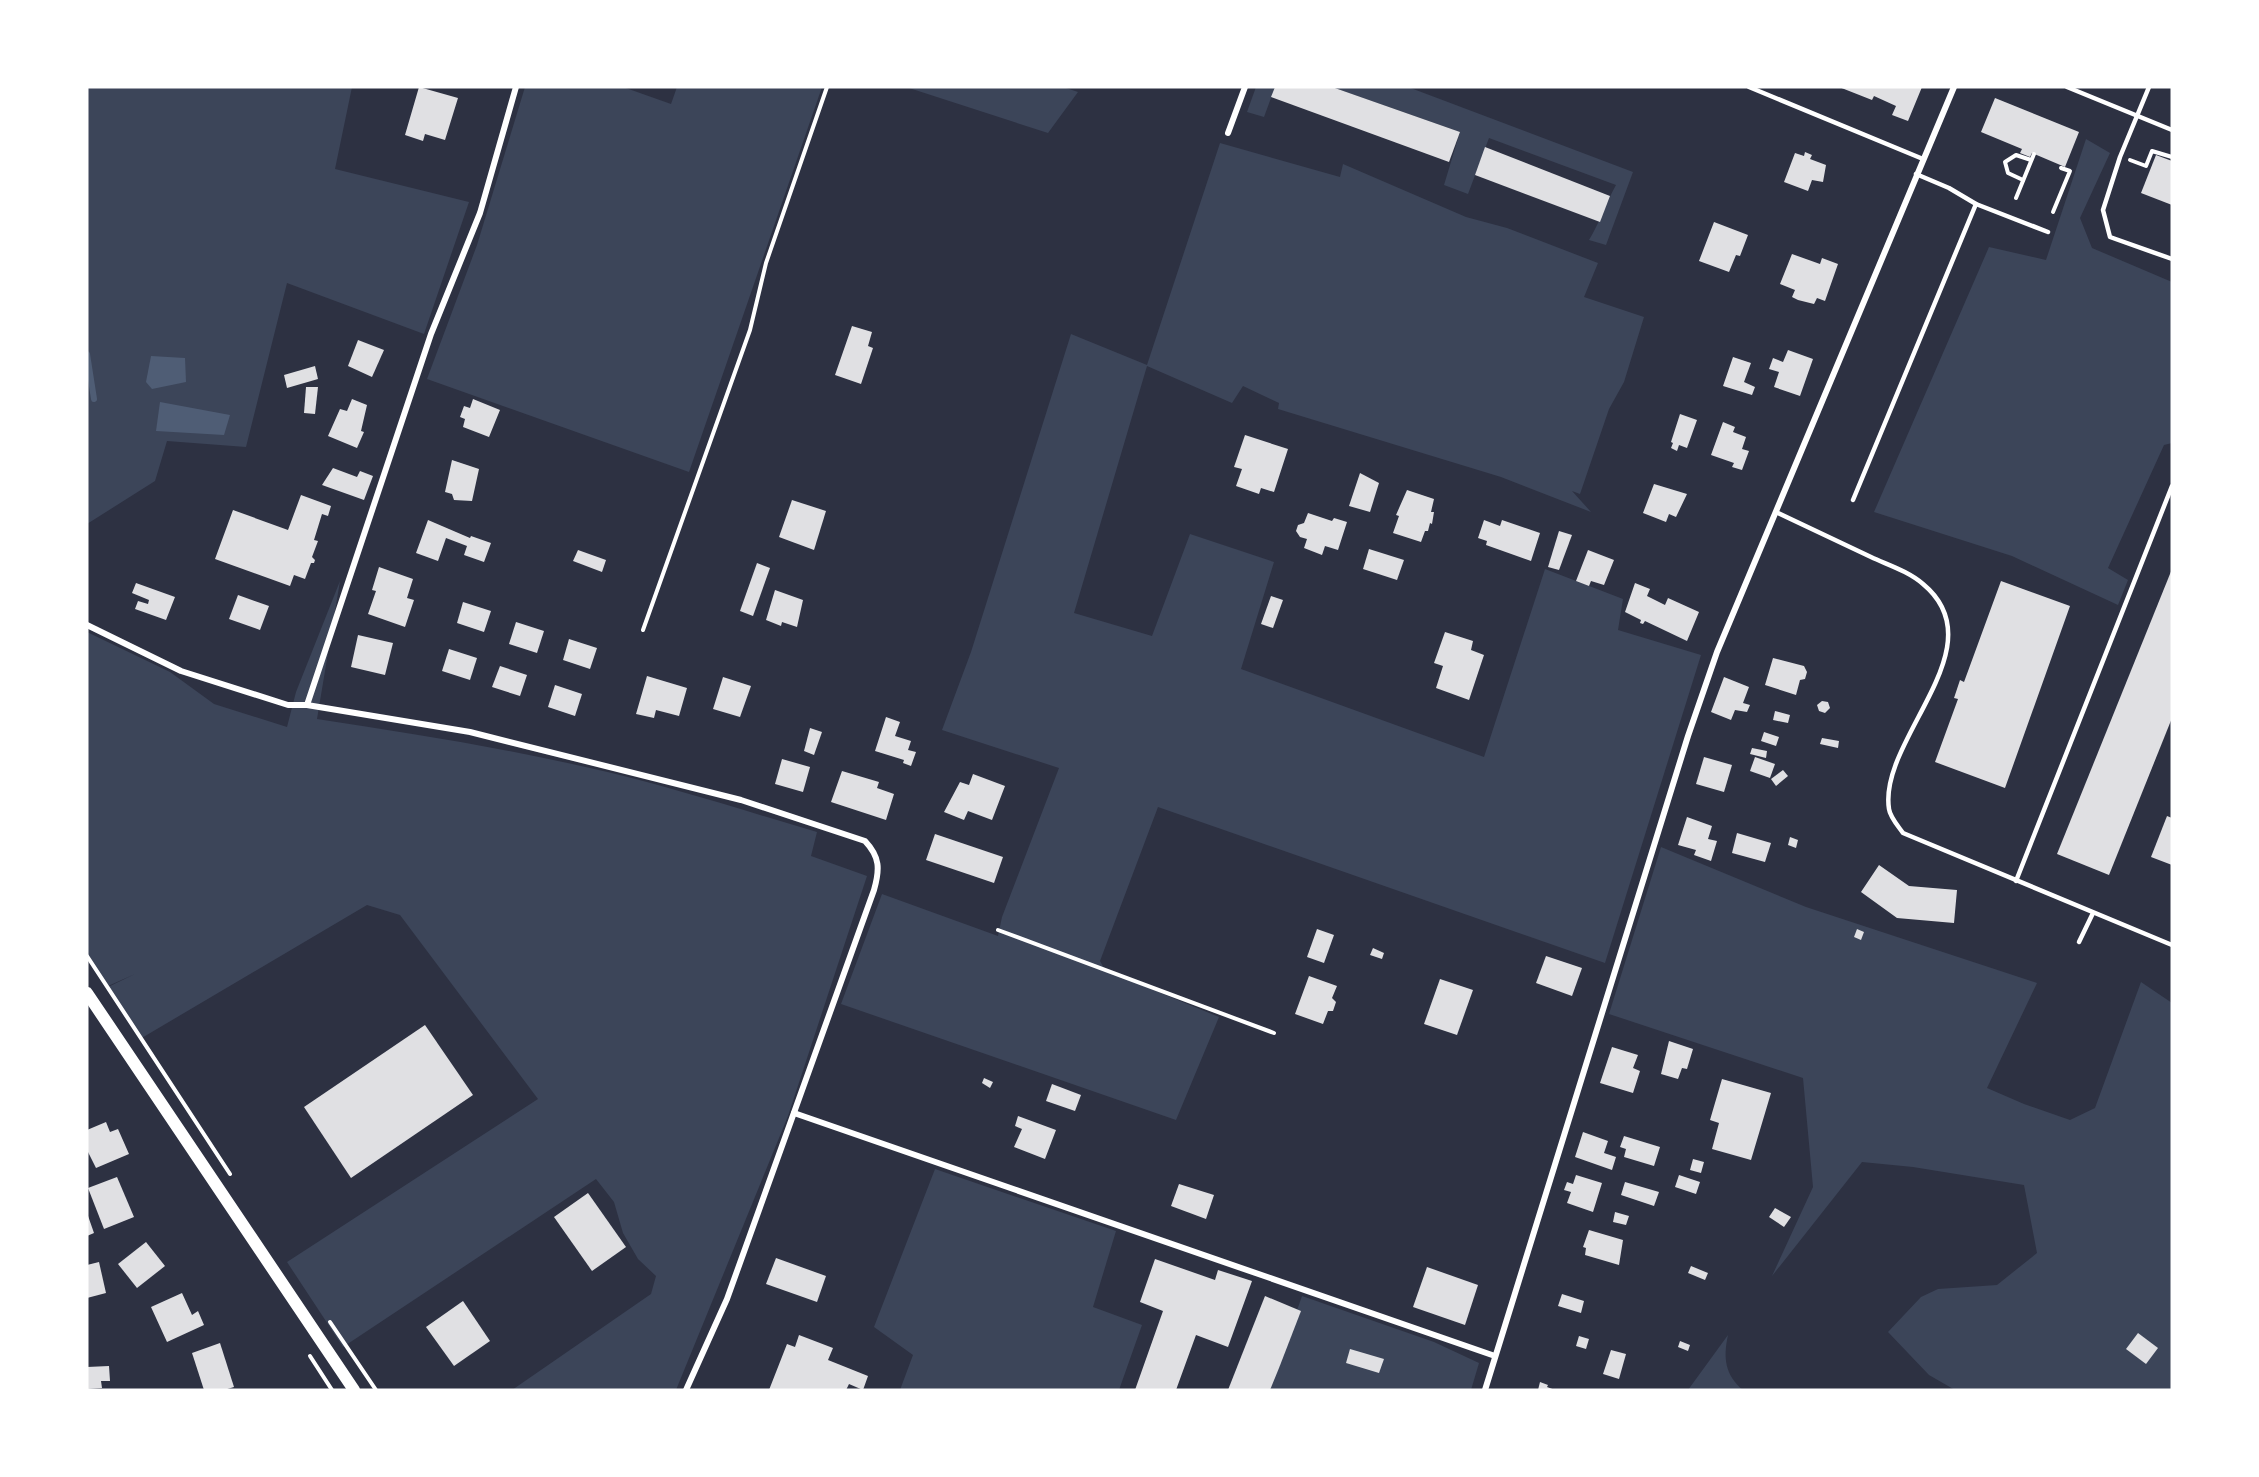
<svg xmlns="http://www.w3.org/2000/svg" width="2259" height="1477" viewBox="0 0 2259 1477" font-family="'PT Sans Narrow',sans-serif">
  <rect width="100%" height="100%" fill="#2d3142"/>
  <g fill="#3c4559">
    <polygon points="87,87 352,87 335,169 469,202 424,334 287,283 246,447 167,441 155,481 87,524"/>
    <polygon points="525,87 623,87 671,104 677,87 822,87 689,472 427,379 477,245"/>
    <polygon points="906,87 1063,87 1078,92 1048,133"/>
    <polygon points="1256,87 1275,87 1264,117 1247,112"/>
    <path d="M1332 87H1408L1633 172 1606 245 1589 240C1600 222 1606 203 1616 185L1489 138 1468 194 1444 185 1460 132Z"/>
    <polygon points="2086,139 2110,153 2080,218 2092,248 2172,282 2172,443 2164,445 2108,568 2128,580 2118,605 2012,556 1874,512 1989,247 2046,260"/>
    <polygon points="1220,143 1340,177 1343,164 1466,217 1507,228 1598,263 1584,297 1644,317 1624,382 1609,409 1580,494 1572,491 1591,512 1501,477 1278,409 1279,403 1243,386 1232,403 1147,366 1074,613 1152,636 1190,534 1274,562 1241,669 1484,757 1545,569 1623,599 1618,630 1701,655 1605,963 1158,807 1100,961 1105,970 1219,1017 1176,1120 841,1004 882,894 998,936 1002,917 1059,768 942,730 971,652 1071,334 1147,365"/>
    <path d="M340 581 317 719C409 733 499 747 590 768 666 785 742 810 817 832L811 856 867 876 788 1116 676 1390H512L651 1294 656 1276 638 1259 623 1233 614 1202 596 1179 343 1347 287 1262 538 1099 400 915 367 905 140 1039 106 988 135 974 108 986 87 955V632L170 672 214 704 287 727 296 692Z"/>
    <polygon points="1661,847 1806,907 2037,983 1987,1088 2024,1104 2070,1120 2095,1108 2141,982 2172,1003 2172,1390 1955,1390 1929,1375 1888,1332 1921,1297 1938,1289 1997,1285 2037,1253 2024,1185 1913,1167 1862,1162 1772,1276 1813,1187 1803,1078 1609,1014"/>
    <polygon points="935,1169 1116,1231 1093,1307 1142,1325 1119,1390 900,1390 913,1355 874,1327"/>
    <polygon points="1302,1296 1434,1342 1479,1363 1471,1390 1269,1390"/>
    <path d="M1728 1335C1723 1358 1725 1375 1743 1390H1688Z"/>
  </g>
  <g fill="#4f5d75">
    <polygon points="151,356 185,358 186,382 152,389 146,382"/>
    <polygon points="160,402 230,415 224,435 156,431"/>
  </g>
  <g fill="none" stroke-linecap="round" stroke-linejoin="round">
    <polyline stroke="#4f5d75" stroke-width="6" points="87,354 94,399"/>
  </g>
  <g fill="#e0e0e3">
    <polygon points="419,87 458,98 445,140 425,134 423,141 405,135"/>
    <polygon points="1275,87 1332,87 1460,132 1449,162 1271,97"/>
    <polygon points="1839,87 1922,87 1908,121 1892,115 1896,106 1874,96 1872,100"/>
    <polygon points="1995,98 2079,132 2065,167 2032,153 2030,157 2020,153 2022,149 1981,132"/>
    <polygon points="1485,147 1610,196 1600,222 1475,175"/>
    <polygon points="1805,152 1812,155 1810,159 1826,165 1823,182 1812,180 1808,191 1784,182 1795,153 1804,156"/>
    <polygon points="2156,155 2172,161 2172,205 2141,193"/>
    <polygon points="1714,222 1748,235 1740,256 1736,255 1729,272 1699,261"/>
    <polygon points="1792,254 1820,264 1822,258 1838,264 1825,301 1817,298 1814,304 1798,300 1792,297 1795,290 1780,284"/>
    <polygon points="852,326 872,332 868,346 873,348 861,384 835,375"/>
    <polygon points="358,340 384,350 372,377 348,366"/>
    <polygon points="1788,350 1813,359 1800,396 1774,387 1779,372 1769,369 1773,358 1783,362"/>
    <polygon points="1733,357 1751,363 1744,382 1755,387 1752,395 1723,386"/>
    <polygon points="315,366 318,379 287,388 284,375"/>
    <polygon points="306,387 318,387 315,414 304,413"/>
    <polygon points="352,399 367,405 361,431 364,432 357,448 328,436 340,409 347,411"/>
    <polygon points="473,399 500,410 489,437 463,427 465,419 460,417 464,406 470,408"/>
    <polygon points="1680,414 1697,420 1687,448 1679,445 1677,451 1671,448 1673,443 1671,442"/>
    <polygon points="1723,422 1735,427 1733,432 1746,437 1742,449 1749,451 1742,470 1732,467 1734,463 1711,455"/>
    <polygon points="1245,435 1288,449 1274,492 1261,488 1259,494 1236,486 1242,469 1234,467"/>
    <polygon points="452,460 479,469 472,501 454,500 452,494 445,492"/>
    <polygon points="333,468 357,477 360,471 373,476 364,500 322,485"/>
    <polygon points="1360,473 1379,483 1370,512 1349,506"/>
    <polygon points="1654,484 1687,494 1676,517 1669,514 1666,522 1643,513"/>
    <polygon points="1407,490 1434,499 1431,512 1434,512 1432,524 1430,523 1428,531 1425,531 1421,542 1393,533 1399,516 1396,515"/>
    <polygon points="301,495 331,506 328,516 322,514 314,540 318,541 312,557 315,560 314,563 311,563 305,579 294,575 290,586 215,559 233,510 288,530"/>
    <polygon points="792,500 826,511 814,550 779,537"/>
    <polygon points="1308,513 1332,521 1334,518 1347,522 1338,550 1325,546 1322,555 1304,548 1307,539 1300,537 1296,531 1298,525 1304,523"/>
    <polygon points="428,520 470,538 471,536 491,543 484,562 464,555 467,546 446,538 438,561 416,553"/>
    <polygon points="1484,520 1500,526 1502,520 1540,533 1531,561 1486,545 1487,541 1478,538"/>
    <polygon points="1559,531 1572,535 1559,570 1548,567"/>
    <polygon points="1369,549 1404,560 1397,580 1363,569"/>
    <polygon points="578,550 606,560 602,572 573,561"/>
    <polygon points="1588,550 1614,560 1604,585 1591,581 1589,586 1576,581"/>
    <polygon points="757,563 770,568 753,616 740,611"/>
    <polygon points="379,567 413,579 407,598 414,600 405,627 368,614 376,591 372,590"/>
    <polygon points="2172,569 2172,718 2109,875 2057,854"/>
    <polygon points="2001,581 2070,606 2005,788 1935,762 1958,699 1954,698 1960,680 1964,682"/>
    <polygon points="136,583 175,597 166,620 135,609 138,601 148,604 149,600 132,593"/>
    <polygon points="1635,583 1650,589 1647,596 1665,605 1668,598 1699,612 1687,641 1645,621 1643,624 1640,623 1641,620 1625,612"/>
    <polygon points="775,590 803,600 797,627 782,622 781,626 766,620"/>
    <polygon points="238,595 269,606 260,630 229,619"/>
    <polygon points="1271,596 1283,600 1273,628 1261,624"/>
    <polygon points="463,602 491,611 484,632 457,623"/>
    <polygon points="516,622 544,631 537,653 509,644"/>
    <polygon points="1445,632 1473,641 1471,650 1484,655 1469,700 1436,688 1443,666 1434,663"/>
    <polygon points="358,635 393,643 385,675 351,667"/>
    <polygon points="569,639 597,648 590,669 563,660"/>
    <polygon points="449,649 477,658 470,680 442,671"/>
    <polygon points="1773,658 1804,666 1807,672 1805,679 1800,680 1796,695 1765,685"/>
    <polygon points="500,666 527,675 520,696 492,687"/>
    <polygon points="647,676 687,688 679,716 656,710 654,718 636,714"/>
    <polygon points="723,677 751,686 740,717 713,709"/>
    <polygon points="1724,677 1749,687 1743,703 1750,705 1747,712 1735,710 1731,720 1711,712"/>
    <polygon points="555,685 582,694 575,716 548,707"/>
    <polygon points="1822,701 1828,702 1830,708 1825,713 1819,711 1817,705"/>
    <polygon points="1775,711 1790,715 1788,723 1773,720"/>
    <polygon points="886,717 900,722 895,736 911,741 908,750 916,752 911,766 903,763 904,760 875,751"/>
    <polygon points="810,728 822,732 814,755 804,751"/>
    <polygon points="1764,732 1779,737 1776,746 1761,741"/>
    <polygon points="1822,738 1839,741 1838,748 1820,744"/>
    <polygon points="1752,748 1767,751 1766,758 1750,754"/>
    <polygon points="1704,757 1732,765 1724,792 1696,784"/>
    <polygon points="1755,757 1775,764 1770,778 1750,771"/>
    <polygon points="782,759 810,767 803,792 775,784"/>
    <polygon points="1783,770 1788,776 1776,786 1771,779"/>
    <polygon points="842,771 879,782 877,788 894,794 886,820 831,802"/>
    <polygon points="973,774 1005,786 992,820 968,811 964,820 944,812 960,782 969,785"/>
    <polygon points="2167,816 2172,818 2172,865 2151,857"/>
    <polygon points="1687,817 1712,826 1708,839 1717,841 1711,861 1694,855 1696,850 1678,845"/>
    <polygon points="1737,833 1771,843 1765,862 1732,853"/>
    <polygon points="935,834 1003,857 994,883 926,860"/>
    <polygon points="1790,837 1798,840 1796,848 1788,845"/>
    <polygon points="1879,865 1909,886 1957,890 1954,923 1897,918 1861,892"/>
    <polygon points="1317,929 1334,935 1324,963 1307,957"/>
    <polygon points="1857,929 1864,932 1861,940 1854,937"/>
    <polygon points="1373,948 1384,953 1382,959 1370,955"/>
    <polygon points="1546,956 1582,968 1572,996 1536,983"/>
    <polygon points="1309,976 1337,986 1332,998 1336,1002 1333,1011 1328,1011 1323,1024 1295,1014"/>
    <polygon points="1440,979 1473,990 1457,1035 1424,1024"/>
    <polygon points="425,1025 473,1095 351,1178 304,1107"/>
    <polygon points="1669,1041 1693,1049 1687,1069 1682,1068 1678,1079 1661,1074"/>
    <polygon points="1612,1047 1638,1055 1633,1068 1640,1071 1633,1093 1600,1083"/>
    <polygon points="984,1078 993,1082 990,1088 982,1083"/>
    <polygon points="1722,1079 1771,1093 1751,1160 1712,1149 1719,1123 1710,1120"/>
    <polygon points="1052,1084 1081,1095 1075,1111 1046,1101"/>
    <polygon points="1018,1116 1056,1130 1045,1159 1014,1147 1022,1129 1015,1126"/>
    <polygon points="106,1122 110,1132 118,1129 129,1154 96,1168 87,1150 87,1130"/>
    <polygon points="1583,1132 1608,1141 1604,1153 1616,1157 1612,1170 1575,1157"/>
    <polygon points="1624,1136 1660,1147 1654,1166 1624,1157 1626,1149 1620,1147"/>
    <polygon points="1693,1159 1704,1162 1701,1173 1690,1170"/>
    <polygon points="1576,1175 1602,1183 1593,1212 1567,1203 1571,1192 1564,1190 1567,1182 1573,1184"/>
    <polygon points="1679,1175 1700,1182 1696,1194 1675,1187"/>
    <polygon points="117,1177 134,1217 104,1229 88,1188"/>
    <polygon points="1625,1182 1659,1192 1654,1206 1621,1195"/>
    <polygon points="1179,1184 1214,1195 1206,1219 1171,1206"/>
    <polygon points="588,1193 626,1247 592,1271 554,1217"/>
    <polygon points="1775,1208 1791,1217 1784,1227 1769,1217"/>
    <polygon points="1615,1212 1629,1216 1626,1225 1613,1222"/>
    <polygon points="87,1213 94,1233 87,1236"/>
    <polygon points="1589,1230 1623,1240 1619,1265 1585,1255 1586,1248 1583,1247"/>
    <polygon points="146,1242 165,1266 137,1288 118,1264"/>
    <polygon points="776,1258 826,1276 817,1302 766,1284"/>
    <polygon points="1155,1259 1215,1280 1218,1270 1252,1281 1228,1347 1196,1335 1176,1390 1135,1390 1163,1311 1140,1302"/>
    <polygon points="99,1262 106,1293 87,1298 87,1265"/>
    <polygon points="1691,1266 1708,1273 1705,1280 1688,1273"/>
    <polygon points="1427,1267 1478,1285 1465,1325 1413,1307"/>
    <polygon points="182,1293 192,1315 198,1311 204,1325 167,1342 151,1307"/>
    <polygon points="1562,1294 1584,1301 1581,1313 1558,1306"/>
    <polygon points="1265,1296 1301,1311 1279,1368 1270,1390 1228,1390"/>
    <polygon points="463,1301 490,1341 454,1366 426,1327"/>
    <polygon points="2138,1333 2158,1348 2146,1364 2126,1349"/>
    <polygon points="799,1335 833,1348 828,1360 868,1376 863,1390 849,1384 846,1390 769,1390 787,1344 795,1347"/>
    <polygon points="1579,1336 1589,1339 1586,1349 1576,1346"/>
    <polygon points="1680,1341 1690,1345 1688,1351 1678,1347"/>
    <polygon points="220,1343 234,1387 224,1390 204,1390 192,1353"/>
    <polygon points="1350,1349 1384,1359 1379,1373 1346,1363"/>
    <polygon points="1611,1350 1626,1354 1619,1379 1603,1374"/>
    <polygon points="109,1366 110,1381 101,1381 102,1388 87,1389 87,1367"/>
    <polygon points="1540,1382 1548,1385 1547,1387 1555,1390 1538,1390"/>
  </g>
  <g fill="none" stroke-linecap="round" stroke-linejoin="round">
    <g stroke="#fff" stroke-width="4">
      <polyline points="2130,160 2146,166 2152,151 2172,157"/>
      <polyline points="2023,180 2008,173 2005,162 2016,155 2031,160"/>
      <polyline points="2016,198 2034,154"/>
      <polyline points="2053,212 2070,171 2061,168"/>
      <polyline points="643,630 750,330 766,263 827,87"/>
      <polyline points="998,930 1274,1033"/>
      <polyline points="87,956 230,1174"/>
      <polyline points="330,1322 376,1390"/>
      <polyline points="310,1356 332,1390"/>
    </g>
    <g stroke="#fff" stroke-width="4.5">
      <polyline points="1749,87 1923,159"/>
      <polyline points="2067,87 2172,130"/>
      <polyline points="2149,87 2120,157 2103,210 2110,237 2172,259"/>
      <polyline points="1916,174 1949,188 1976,204 2048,232"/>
      <polyline points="1853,500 1976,204"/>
      <path d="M1776 512C1807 527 1839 542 1871 557 1888 565 1908 571 1923 584 1999 647 1878 739 1889 809 1890 817 1898 826 1903 833L2172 945"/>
      <polyline points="2016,881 2172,486"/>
      <polyline points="2079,942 2093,913"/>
    </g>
    <g stroke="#fff" stroke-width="6">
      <polyline points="1228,133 1245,87"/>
      <path d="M87 625 181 671 288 705H307L470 732 741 800 865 841C880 857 880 869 874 890L727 1299 686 1390"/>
      <polyline points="307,705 431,334 480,213 516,87"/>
      <polyline points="794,1113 1495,1356"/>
      <polyline points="1485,1390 1688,736 1717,652 1954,87"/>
    </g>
    <polyline stroke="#fff" stroke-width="12" points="87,993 354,1390"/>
  </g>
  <rect width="2259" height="1477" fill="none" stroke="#ffffff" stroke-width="177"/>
</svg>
